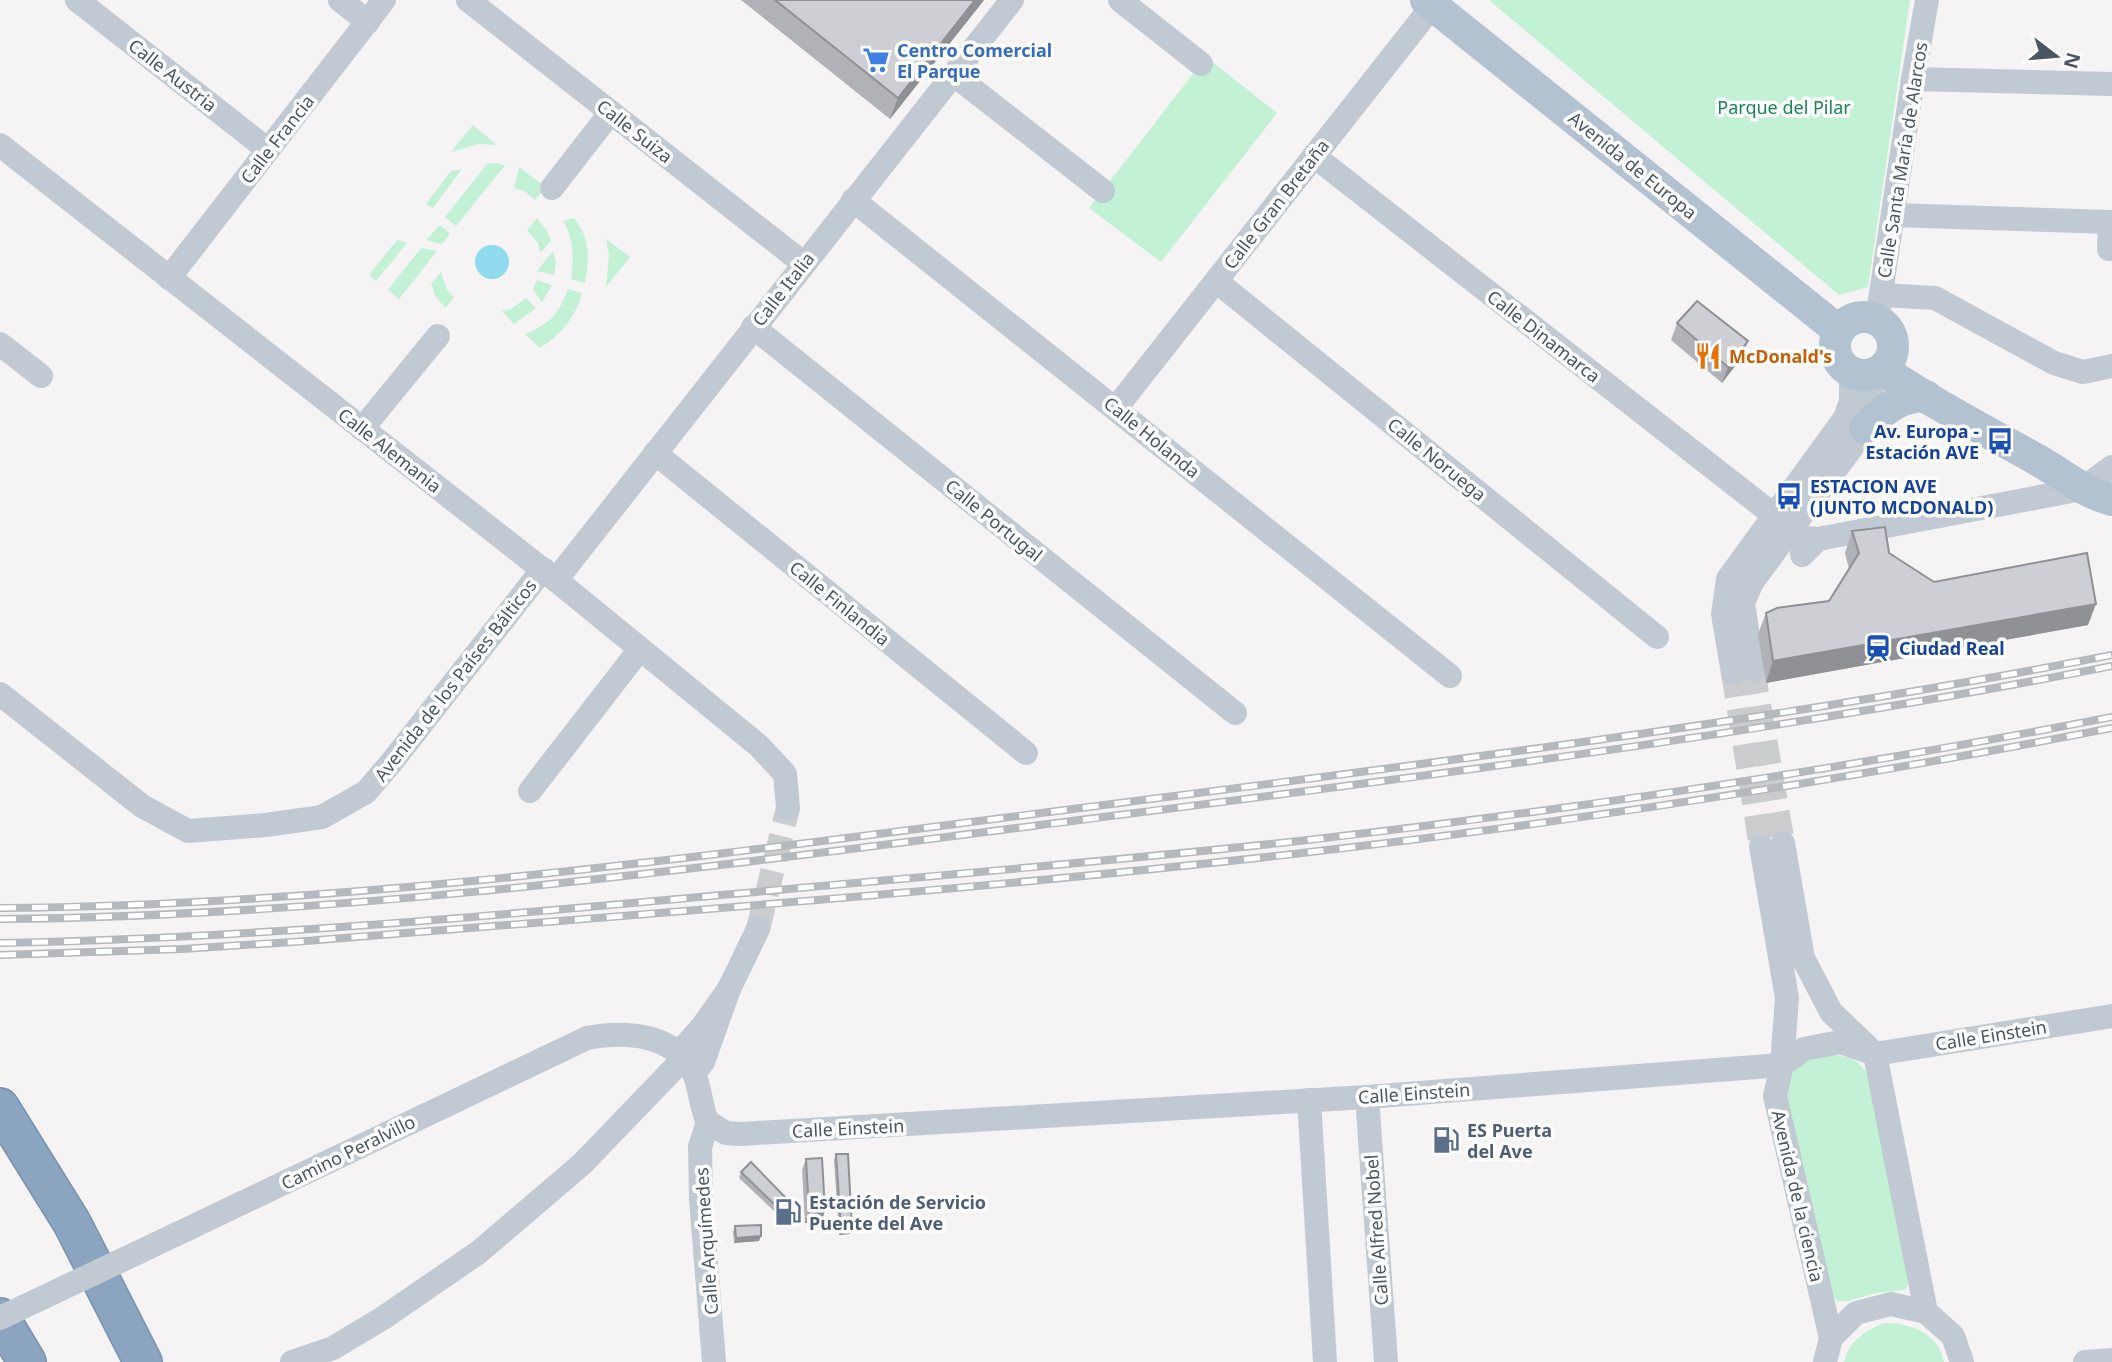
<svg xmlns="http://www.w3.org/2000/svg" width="2112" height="1362" viewBox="0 0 2112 1362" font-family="'Noto Sans',sans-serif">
  <rect width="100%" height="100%" fill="#f5f3f3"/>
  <g fill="#c3f1d5">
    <polygon points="1489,0 1910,0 1868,287 1839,295"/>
    <polygon points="1206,57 1277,113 1161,262 1089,208"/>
    <polygon points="473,125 497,145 478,144 451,152"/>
    <polygon points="496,163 505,165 456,226 445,217 487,164"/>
    <polygon points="519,167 546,187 535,200 524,191 514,188"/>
    <polygon points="462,169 433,208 426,204 451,171"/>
    <polygon points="537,218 547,231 551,241 540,253 538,243 527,230"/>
    <path d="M574 218C591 239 589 258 585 283L571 279C574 259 574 238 563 221Z"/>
    <polygon points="440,225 450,234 442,244 426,240"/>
    <polygon points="606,239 630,257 606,287 609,256"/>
    <polygon points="397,240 407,243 376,281 369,275"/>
    <polygon points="421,248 437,251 399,299 388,290"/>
    <polygon points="553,251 556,263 554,275 537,271"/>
    <polygon points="441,272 447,290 454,298 445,308 435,295 431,284"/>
    <polygon points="537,280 552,285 542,302 533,290"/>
    <path d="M568 289 582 293C575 318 562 334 540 348L525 334C551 323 558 315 568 289Z"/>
    <polygon points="526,298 536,308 514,324 502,311 511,309"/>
    <path d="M1830 1055C1851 1055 1859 1061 1871 1078L1911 1278 1905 1290 1875 1293 1849 1301H1837L1831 1293 1787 1105C1785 1070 1797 1062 1830 1055Z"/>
    <path d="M1884 1323C1911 1323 1938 1333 1944 1362H1844C1849 1341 1865 1331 1884 1323Z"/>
  </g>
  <circle fill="#90daee" cx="492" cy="262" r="17"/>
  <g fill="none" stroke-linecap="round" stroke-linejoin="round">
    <g stroke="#caccce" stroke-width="24" stroke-dasharray="24 12" stroke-linecap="butt">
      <polyline points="1753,670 1783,843"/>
      <polyline points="1733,673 1761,846"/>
      <polyline points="758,929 788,808"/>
    </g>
    <defs>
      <g id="highway">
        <polyline points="0,1107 72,1223 143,1362"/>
        <polyline points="0,1317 27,1362"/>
      </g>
    </defs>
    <use href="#highway" stroke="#7690ad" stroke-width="40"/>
    <g stroke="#c1cad2" stroke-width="24">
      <polyline points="77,0 268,150"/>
      <polyline points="340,0 368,22"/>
      <polyline points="468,0 803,263"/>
      <polyline points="1120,0 1201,64"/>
      <polyline points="953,74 1103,191"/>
      <polyline points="1913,79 2112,84"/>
      <polyline points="0,145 556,580 759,746 785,774 788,808"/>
      <polyline points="1314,156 1803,538 1802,555 1818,539"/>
      <polyline points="552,188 611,112"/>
      <polyline points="853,200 1450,676"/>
      <polyline points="1893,215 2110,222 2109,249 2112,249"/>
      <polyline points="169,278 384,0"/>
      <polyline points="1216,281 1657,637"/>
      <polyline points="1882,295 1935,298 2054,363 2083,372 2112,366"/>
      <polyline points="1877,320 1913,79 1927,0"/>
      <polyline points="753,327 1235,713"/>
      <polyline points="0,344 41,376"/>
      <polyline points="1116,408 1437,0"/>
      <polyline points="362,429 438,336"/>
      <polyline points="655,453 1026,753"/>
      <polyline points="1803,538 1818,539 2082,489 2112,467"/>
      <polyline points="556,580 1012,0"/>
      <polyline points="1753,670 1743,603 1752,582 1864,431 1872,390 1872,375"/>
      <polyline points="1733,673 1723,614 1728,579 1845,418 1851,401 1851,373"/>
      <polyline points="0,694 142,806 188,831 266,825 322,817 366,792 391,763 543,569"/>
      <polyline points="530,791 640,649"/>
      <polyline points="1783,843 1803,958 1831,1012 1875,1054 1926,1312"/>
      <polyline points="1761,846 1787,998 1782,1065 1775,1096 1831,1338"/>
      <polyline points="729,989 758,929"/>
      <polyline points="678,1054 702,1027 729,989 703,1062 694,1073"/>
      <polyline points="1367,1097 1386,1362"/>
      <polyline points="1309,1100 1325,1362"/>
      <polyline points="708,1122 700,1147 701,1199 714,1362"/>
      <path d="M177 1234 587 1038C625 1031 675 1033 694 1074 701 1089 700 1107 708 1122L726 1133 740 1134 1367 1097 1782 1065 1804 1049 1840 1042 1875 1054 2112 1016"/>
      <polyline points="292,1362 333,1348 383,1318 479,1252 582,1164 684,1058"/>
      <polyline points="1825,1362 1831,1338 1856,1313 1891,1304 1926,1312 1953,1336 1962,1362"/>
      <polyline points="2085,1362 2112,1360"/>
    </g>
    <g stroke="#b3c2d1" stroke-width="32">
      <polyline points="1426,0 1839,331"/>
      <circle cx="1864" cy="346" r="29"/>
      <path d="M1882 369C1933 404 1988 432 2041 462 2065 476 2085 493 2112 500"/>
      <path d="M1865 428C1884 410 1899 396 1926 396"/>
    </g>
    <use href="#highway" stroke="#8ba5c1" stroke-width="37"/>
    <defs>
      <g id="rail">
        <path d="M0 908C357 905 711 855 1065 810 1415 765 1765 723 2112 655"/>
        <path d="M0 919C346 916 690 869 1033 826 1394 780 1755 736 2112 666"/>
        <path d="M0 943C267 938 533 912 799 888 966 873 1133 859 1299 841 1572 810 1843 769 2112 717"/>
        <path d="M0 955 182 949 293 942C629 915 967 891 1302 853 1574 822 1844 780 2112 728"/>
      </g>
    </defs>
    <use href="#rail" stroke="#b5b8bd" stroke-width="8"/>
    <use href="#rail" stroke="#fff" stroke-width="5" stroke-dasharray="16" stroke-linecap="butt"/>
    <polyline stroke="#c1cad2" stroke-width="24" points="0,1318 177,1234"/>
  </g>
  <g fill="#b0b2b7">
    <polygon points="741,0 984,0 890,119"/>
    <polygon points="1677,323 1742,357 1722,383 1671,340"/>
    <polygon points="1852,531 1934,582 2088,625 1766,683 1758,634 1766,613 1829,601 1849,569 1845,553"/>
    <polygon points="836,1154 852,1229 850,1234 839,1235 834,1160"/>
    <polygon points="806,1159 825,1211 821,1222 805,1223 802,1170"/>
    <polygon points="741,1172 785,1197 783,1202 774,1211 739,1178"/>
    <polygon points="735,1226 759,1241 734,1243 733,1232"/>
  </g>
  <g fill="#909195">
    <polygon points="975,0 984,0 890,119 898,98"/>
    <polygon points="1748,341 1742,357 1722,383 1728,367"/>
    <polygon points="2096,604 2088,625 1766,683 1773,661"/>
    <polygon points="785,1197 783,1202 774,1211 776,1206"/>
    <polygon points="825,1211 821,1222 805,1223 809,1212"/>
    <polygon points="841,1229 852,1229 850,1234 839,1235"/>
    <polygon points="761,1236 759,1241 734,1243 736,1238"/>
  </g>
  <g fill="#cdcfd5" stroke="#909195" stroke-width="2">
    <polygon points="775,0 975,0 898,98"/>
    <polygon points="1697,301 1748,341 1728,367 1677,323"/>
    <polygon points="1885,527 1889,553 1934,582 2087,553 2096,604 1773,661 1766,613 1777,608 1829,601 1859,553 1852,531"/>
    <polygon points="836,1154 848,1154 852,1229 841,1229"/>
    <polygon points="822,1158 825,1211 809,1212 806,1159"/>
    <polygon points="751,1162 785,1197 776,1206 741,1172"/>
    <polygon points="761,1225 761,1236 736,1238 735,1226"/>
  </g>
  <defs>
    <symbol id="supermarket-bare" viewBox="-9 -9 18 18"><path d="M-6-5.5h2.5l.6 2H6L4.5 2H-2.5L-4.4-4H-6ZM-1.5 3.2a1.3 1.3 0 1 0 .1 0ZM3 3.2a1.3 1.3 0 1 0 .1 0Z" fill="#3f7fe0" stroke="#fff" stroke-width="2.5" paint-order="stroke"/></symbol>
    <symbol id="restaurant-bare" viewBox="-9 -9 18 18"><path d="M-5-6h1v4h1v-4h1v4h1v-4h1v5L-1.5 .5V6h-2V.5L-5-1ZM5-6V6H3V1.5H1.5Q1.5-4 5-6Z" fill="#e8710a" stroke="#fff" stroke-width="2.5" paint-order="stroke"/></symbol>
    <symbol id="bus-bare" viewBox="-9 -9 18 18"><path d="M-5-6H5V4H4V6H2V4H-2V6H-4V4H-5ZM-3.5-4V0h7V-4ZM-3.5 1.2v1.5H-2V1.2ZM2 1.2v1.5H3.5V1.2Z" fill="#1a4fb4" stroke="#fff" stroke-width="2.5" paint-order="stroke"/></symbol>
    <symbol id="station-bare" viewBox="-9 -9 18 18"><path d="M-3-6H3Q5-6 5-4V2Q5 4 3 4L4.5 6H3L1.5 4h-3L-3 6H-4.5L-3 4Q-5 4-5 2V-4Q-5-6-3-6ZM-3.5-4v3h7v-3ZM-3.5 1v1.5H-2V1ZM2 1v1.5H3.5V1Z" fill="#1a4fb4" stroke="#fff" stroke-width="2.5" paint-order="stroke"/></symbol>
    <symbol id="fuel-bare" viewBox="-9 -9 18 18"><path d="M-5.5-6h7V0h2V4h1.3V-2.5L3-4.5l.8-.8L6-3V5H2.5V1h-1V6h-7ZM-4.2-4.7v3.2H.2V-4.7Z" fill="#5c6f8a" stroke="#fff" stroke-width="2.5" paint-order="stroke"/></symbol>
  </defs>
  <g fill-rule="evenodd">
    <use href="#supermarket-bare" x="857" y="41" width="38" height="38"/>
    <use href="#restaurant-bare" x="1689" y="337" width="38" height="38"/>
    <use href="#bus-bare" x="1981" y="422" width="38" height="38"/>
    <use href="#bus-bare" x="1770" y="477" width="38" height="38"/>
    <use href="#station-bare" x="1859" y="629" width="38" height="38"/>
    <use href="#fuel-bare" x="1427" y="1121" width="38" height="38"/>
    <use href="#fuel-bare" x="769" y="1193" width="38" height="38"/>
  </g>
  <g text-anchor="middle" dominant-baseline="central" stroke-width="7" stroke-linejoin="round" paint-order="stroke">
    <g font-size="18" font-weight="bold" fill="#366cbe" stroke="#fff" text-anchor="start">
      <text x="897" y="50">Centro Comercial<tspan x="897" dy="21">El Parque</tspan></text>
    </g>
    <g font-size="18" fill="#4a5661" stroke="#fff">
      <text transform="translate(173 75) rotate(38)">Calle Austria</text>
      <text transform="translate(635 131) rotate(38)">Calle Suiza</text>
      <text transform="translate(277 139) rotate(-52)">Calle Francia</text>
      <text transform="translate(1902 160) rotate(-81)">Calle Santa María de Alarcos</text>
      <text transform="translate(1633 165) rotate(39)">Avenida de Europa</text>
      <text transform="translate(1276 204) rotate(-52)">Calle Gran Bretaña</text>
      <text transform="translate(783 289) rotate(-52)">Calle Italia</text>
      <text transform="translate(1544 336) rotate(38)">Calle Dinamarca</text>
      <text transform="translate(1152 437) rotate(39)">Calle Holanda</text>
      <text transform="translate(390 450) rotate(38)">Calle Alemania</text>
      <text transform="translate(1437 459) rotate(39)">Calle Noruega</text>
      <text transform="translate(994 520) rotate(39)">Calle Portugal</text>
      <text transform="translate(840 603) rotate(39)">Calle Finlandia</text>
      <text transform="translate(455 680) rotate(-52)">Avenida de los Países Bálticos</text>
      <text transform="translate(1991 1035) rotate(-9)">Calle Einstein</text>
      <text transform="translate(1414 1093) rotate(-4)">Calle Einstein</text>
      <text transform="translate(848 1128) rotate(-3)">Calle Einstein</text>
      <text transform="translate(348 1152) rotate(-26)">Camino Peralvillo</text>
      <text transform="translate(1798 1196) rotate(77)">Avenida de la ciencia</text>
      <text transform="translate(1376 1230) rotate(-94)">Calle Alfred Nobel</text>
      <text transform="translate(706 1241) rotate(-94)">Calle Arquímedes</text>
    </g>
    <g font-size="18" fill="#17864f" stroke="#fff">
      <text x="1784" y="107">Parque del Pilar</text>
    </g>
    <g font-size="18" font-weight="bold" fill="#c56008" stroke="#fff" text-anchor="start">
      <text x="1729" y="356">McDonald's</text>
    </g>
    <g font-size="18" font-weight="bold" fill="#164399" stroke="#fff" text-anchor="start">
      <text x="1979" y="431" text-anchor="end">Av. Europa -<tspan x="1979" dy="21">Estación AVE</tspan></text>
      <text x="1810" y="486">ESTACION AVE<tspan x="1810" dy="21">(JUNTO MCDONALD)</tspan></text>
      <text x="1899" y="648">Ciudad Real</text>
    </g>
    <g font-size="18" font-weight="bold" fill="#4e5e75" stroke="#fff" text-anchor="start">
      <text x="1467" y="1130">ES Puerta<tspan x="1467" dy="21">del Ave</tspan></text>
      <text x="809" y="1202">Estación de Servicio<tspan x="809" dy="21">Puente del Ave</tspan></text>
    </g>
  </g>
  <g transform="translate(2056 56) rotate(106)" stroke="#ffffff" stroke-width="5" paint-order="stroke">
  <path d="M0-5L12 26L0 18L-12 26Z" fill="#4a5661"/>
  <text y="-10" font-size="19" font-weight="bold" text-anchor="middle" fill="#4a5661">N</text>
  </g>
</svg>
